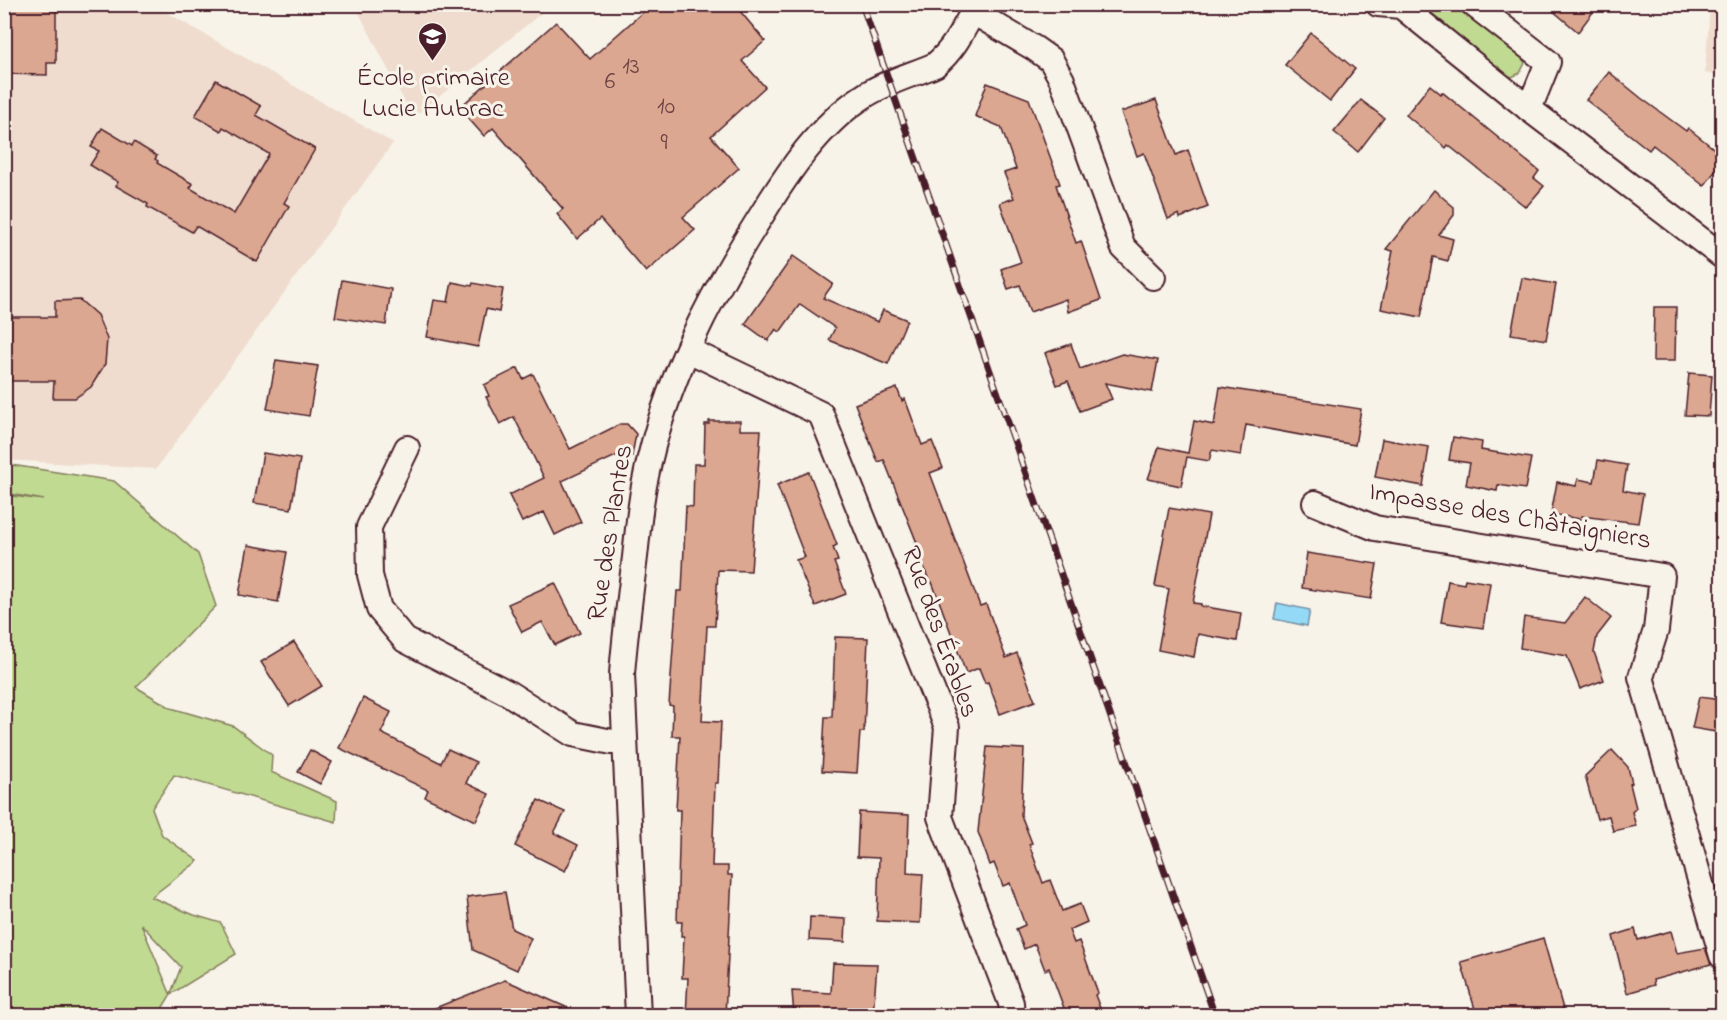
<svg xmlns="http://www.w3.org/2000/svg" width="1727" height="1020" viewBox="0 0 1727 1020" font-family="'Indie Flower',sans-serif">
  <rect width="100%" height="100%" fill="#f7f3e8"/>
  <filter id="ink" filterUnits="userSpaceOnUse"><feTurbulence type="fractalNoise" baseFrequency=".0167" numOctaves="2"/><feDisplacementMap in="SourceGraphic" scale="12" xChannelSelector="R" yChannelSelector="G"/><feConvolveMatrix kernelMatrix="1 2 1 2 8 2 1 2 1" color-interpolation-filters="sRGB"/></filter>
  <g filter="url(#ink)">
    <g fill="#efdcce">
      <polygon points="1710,4 1722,5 1722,77 1705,73"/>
      <polygon points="4,5 162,5 159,8 393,143 156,469 5,460"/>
      <polygon points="355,5 551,5 413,118"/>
    </g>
    <g fill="#c0da91" stroke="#857c5e" stroke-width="1.5" fill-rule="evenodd">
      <polygon points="1425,5 1457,5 1519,54 1525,63 1520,73 1512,77 1507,75 1429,11"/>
      <path d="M5 464 114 481 198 554 216 606 136 687 171 708 233 726 272 755 271 772 337 801 336 822 174 775 152 808 162 835 198 861 151 897 194 915 221 923 236 954 171 994 158 1015H5V495L44 500 5 493ZM141 924 181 967 171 993H170Z"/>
    </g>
    <polygon fill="#94daf6" stroke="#768fa5" stroke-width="1.5" points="1277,603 1310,610 1307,626 1274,619"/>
    <g fill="#dca790" stroke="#4a1f2b" stroke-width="1.5">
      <polygon points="4,4 56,6 56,63 47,63 47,75 4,74"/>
      <polygon points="652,4 734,4 765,41 742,61 765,87 711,136 739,168 683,217 695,230 646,272 600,219 577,239 557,214 563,209 493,128 484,136 459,108 556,22 590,59"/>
      <polygon points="1545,4 1599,4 1578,32"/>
      <polygon points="1311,33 1355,69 1330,101 1285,65"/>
      <polygon points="1609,72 1641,98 1686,131 1688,128 1722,155 1722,162 1704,186 1653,145 1649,150 1586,100"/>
      <polygon points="216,80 261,106 256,115 315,149 284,203 289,206 257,262 196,226 192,232 147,207 148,204 116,186 118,182 90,165 99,151 91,147 102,128 132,146 134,142 157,156 155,159 158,161 157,163 193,184 190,188 234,214 269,154 223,127 221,131 195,116"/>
      <polygon points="987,83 1029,99 1060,184 1056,185 1076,243 1081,241 1101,300 1068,312 1066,299 1030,312 1020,285 1008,289 1001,269 1021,262 1000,203 1014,198 1004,173 1016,169 1001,127 975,116"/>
      <polygon points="1430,85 1441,94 1442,92 1539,171 1534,178 1544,186 1526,207 1448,145 1446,148 1406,115"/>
      <polygon points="1156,100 1176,155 1188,150 1208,207 1180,218 1179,214 1168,219 1144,153 1137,156 1121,112"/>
      <polygon points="1361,100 1384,118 1358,152 1334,132"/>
      <polygon points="1434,190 1454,207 1454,215 1439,235 1453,239 1448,261 1433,257 1421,317 1381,309 1393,251 1386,249"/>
      <polygon points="793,256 833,284 823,298 878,322 883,310 907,320 888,364 829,340 835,328 800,304 780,332 776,329 768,341 745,324"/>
      <polygon points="1522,278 1556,284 1546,340 1511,334"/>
      <polygon points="342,280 391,289 386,325 335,317"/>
      <polygon points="452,282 472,286 473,283 503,289 499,312 486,309 478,347 427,337 434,300 448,302"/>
      <polygon points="80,300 97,315 107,339 105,364 91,387 75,398 53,398 54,381 4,381 4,317 55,317 55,301"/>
      <polygon points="1654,307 1676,307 1675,361 1653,361"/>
      <polygon points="1071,344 1080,369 1122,354 1158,360 1152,392 1105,383 1112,399 1080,411 1068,381 1057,385 1045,353"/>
      <polygon points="276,360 318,366 309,416 267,409"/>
      <polygon points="518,368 523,379 533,374 570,449 620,424 627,424 636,434 632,456 620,454 562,481 581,522 555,535 544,512 522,522 509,495 544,478 514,417 500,424 486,397 489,396 484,385"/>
      <polygon points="1689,373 1712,375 1709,416 1685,415"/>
      <polygon points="1220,387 1361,409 1355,445 1246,425 1241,455 1212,450 1209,461 1187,457 1181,486 1148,479 1159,447 1188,453 1194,421 1214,425"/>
      <polygon points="897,388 902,401 905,399 922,445 932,441 943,468 930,473 980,606 986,604 1006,658 1017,653 1035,701 1000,714 988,682 985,683 979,668 966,673 932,582 930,583 915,544 917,543 884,460 878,462 855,404"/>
      <polygon points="709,421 740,421 740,430 761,430 751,571 718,570 715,626 707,626 702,721 721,722 718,783 715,783 712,866 728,866 728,875 732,875 725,1016 686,1016 688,978 682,978 684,936 681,936 682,922 677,922 680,810 676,810 680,736 672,736 673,706 669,705 677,591 682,591 686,506 693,507 694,464 704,464 705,424 709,424"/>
      <polygon points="1453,437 1482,442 1481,450 1531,458 1525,489 1498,485 1497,491 1466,485 1470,463 1449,460"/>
      <polygon points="1382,439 1429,447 1423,486 1375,477"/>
      <polygon points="263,453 300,459 291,509 254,503"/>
      <polygon points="1598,460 1627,465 1623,490 1643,494 1638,523 1581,516 1580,519 1551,514 1557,482 1576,486 1578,479 1594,482"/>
      <polygon points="809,472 837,545 833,547 838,561 834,562 846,594 815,606 796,560 805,557 777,485"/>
      <polygon points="1169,508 1209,515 1193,603 1201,604 1201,606 1241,613 1237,641 1198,634 1194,657 1158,650 1169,589 1155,586"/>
      <polygon points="248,545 287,552 278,602 239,595"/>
      <polygon points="1307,553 1377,564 1371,599 1302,588"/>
      <polygon points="1465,579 1490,583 1483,628 1441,622 1448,581 1464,584"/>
      <polygon points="555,583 580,633 555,645 542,622 522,632 508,604"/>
      <polygon points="1585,597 1611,618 1597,636 1594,652 1604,680 1580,689 1567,656 1520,648 1524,617 1565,623"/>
      <polygon points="835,637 868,638 864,732 860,732 857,773 822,771 825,717 832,717"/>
      <polygon points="294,642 322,686 289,706 261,662"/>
      <polygon points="1699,697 1722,700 1722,733 1692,728"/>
      <polygon points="363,698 391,712 381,733 441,763 448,749 476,762 466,783 489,794 476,821 425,797 428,790 339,748"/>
      <polygon points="987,747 1024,749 1021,815 1032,843 1029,844 1043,883 1050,880 1062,911 1080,904 1087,922 1069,930 1074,943 1079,941 1098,993 1095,995 1103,1016 1067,1016 1049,968 1045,970 1035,944 1024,949 1016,929 1025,925 1010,883 1003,886 994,863 990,865 978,832"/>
      <polygon points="310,750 332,762 320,784 298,772"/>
      <polygon points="1612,750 1628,767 1632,783 1630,784 1636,808 1632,812 1636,826 1613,831 1609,816 1597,819 1585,776"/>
      <polygon points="538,800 565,812 554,833 578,845 565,871 515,846"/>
      <polygon points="859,812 909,815 907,873 923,874 920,923 877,921 879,858 857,857"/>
      <polygon points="505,892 512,929 531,938 517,970 473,950 467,897"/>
      <polygon points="810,917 846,919 845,942 809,940"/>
      <polygon points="1635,929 1638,940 1671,931 1677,953 1705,948 1711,964 1653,980 1654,985 1627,993 1613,936"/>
      <polygon points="1543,938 1565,1016 1477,1016 1461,962"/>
      <polygon points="833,963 877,964 873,1016 794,1016 792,991 831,993"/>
      <polygon points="505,980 586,1016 420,1016 420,1014"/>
    </g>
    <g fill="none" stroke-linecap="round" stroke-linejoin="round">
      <defs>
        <g id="street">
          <polyline points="1378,4 1401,6 1529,109 1722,256"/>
          <polyline points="1473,4 1548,62 1529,109"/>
          <polyline points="973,12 1034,48 1051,60 1062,80 1123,247 1153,277"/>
          <polyline points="688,350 821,414 947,727 940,817 1011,1003 1012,1016"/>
          <polyline points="407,448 369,527 370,575 379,609 405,640 508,693 573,734 612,742 625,741"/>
          <polyline points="1315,503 1375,528 1662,576 1656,630 1641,677 1722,956"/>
          <path d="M638 1016 622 674C625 635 630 596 635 557 638 530 640 502 646 476 665 382 710 296 761 216 788 172 820 124 864 96 885 82 912 75 935 65 955 49 965 26 977 4"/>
        </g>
      </defs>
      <use href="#street" stroke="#4a1f2b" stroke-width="28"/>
      <use href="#street" stroke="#f7f3e8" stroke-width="24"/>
      <defs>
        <polyline id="rail" points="862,4 1215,1016"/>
      </defs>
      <use href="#rail" stroke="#4a1f2b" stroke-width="7"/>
      <use href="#rail" stroke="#f7f3e8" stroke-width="4.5" stroke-dasharray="14" stroke-linecap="butt"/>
    </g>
  </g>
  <defs>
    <symbol id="school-pin" viewBox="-11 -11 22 30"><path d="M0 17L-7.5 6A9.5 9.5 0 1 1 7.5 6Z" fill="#4a1f2b" stroke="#f7f3e8"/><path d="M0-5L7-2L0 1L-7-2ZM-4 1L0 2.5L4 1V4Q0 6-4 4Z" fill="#fff"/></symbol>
  </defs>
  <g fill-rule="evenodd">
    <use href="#school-pin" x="416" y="20" width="33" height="45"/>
  </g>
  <g text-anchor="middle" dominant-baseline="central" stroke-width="6" stroke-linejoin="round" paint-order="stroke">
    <g font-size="24" fill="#6e4144">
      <text x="631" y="67">13</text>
      <text x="610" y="82">6</text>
      <text x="666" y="107">10</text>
      <text x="664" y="143">9</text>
    </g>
    <g font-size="27" fill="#4a1f2b" stroke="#f7f3e8">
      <text x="433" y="78">École primaire<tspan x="433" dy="31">Lucie Aubrac</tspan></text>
    </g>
    <g font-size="27" fill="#4a1f2b" stroke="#f7f3e8">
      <text transform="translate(1510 517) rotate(10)">Impasse des Châtaigniers</text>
      <text transform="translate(611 533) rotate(-81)">Rue des Plantes</text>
      <text transform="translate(939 632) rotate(70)">Rue des Érables</text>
    </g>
  </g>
  <rect width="1727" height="1020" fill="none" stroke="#f7f3e8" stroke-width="24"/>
  <rect x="12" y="12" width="1703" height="996" fill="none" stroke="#4a1f2b" stroke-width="2" filter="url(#ink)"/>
</svg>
